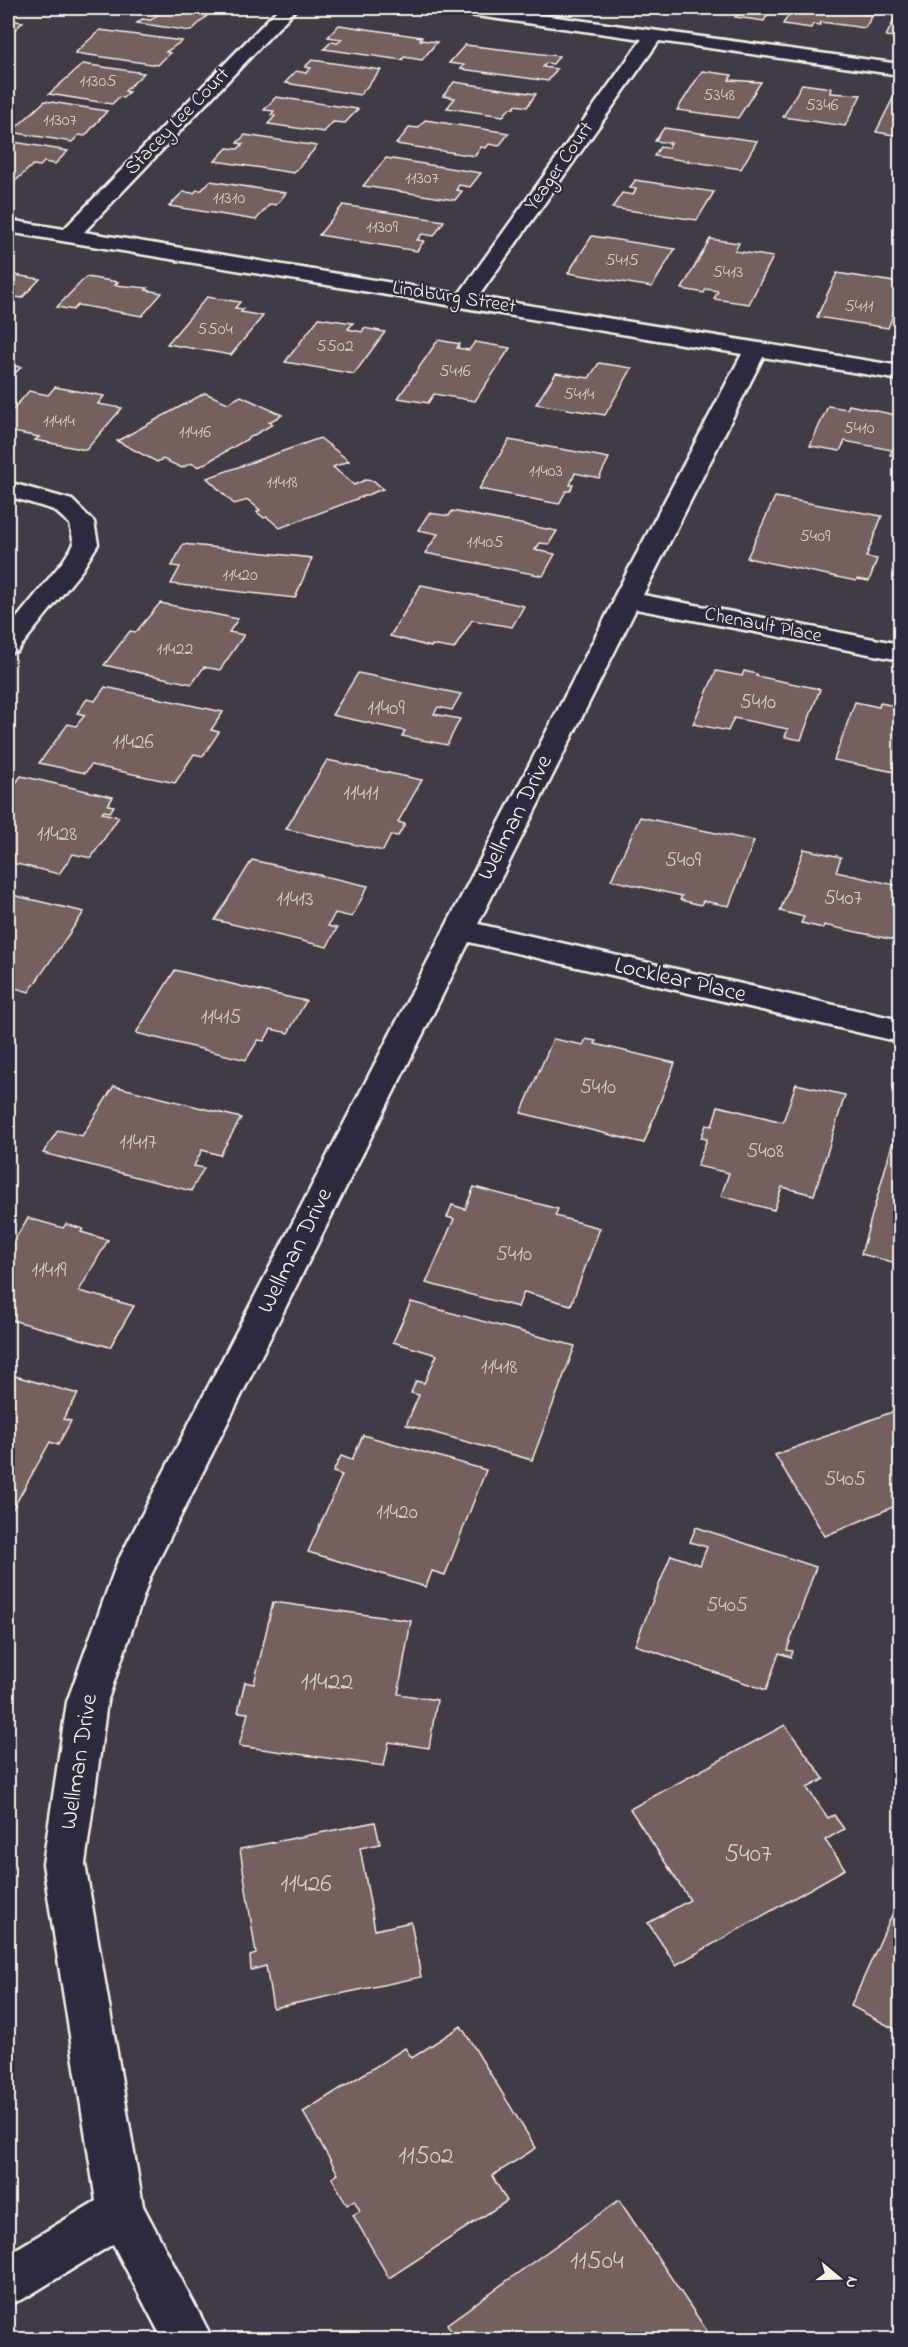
<svg xmlns="http://www.w3.org/2000/svg" width="908" height="2347" viewBox="0 0 908 2347" font-family="'Indie Flower',sans-serif">
  <rect width="100%" height="100%" fill="#433a47"/>
  <filter id="ink" filterUnits="userSpaceOnUse"><feTurbulence type="fractalNoise" baseFrequency=".0167" numOctaves="2"/><feDisplacementMap in="SourceGraphic" scale="12" xChannelSelector="R" yChannelSelector="G"/><feConvolveMatrix kernelMatrix="1 2 1 2 8 2 1 2 1" color-interpolation-filters="sRGB"/></filter>
  <g filter="url(#ink)">
    <g fill="#73615f" stroke="#f4f1e8" stroke-width="1.5">
      <polygon points="146,8 214,8 212,9 217,10 213,14 209,14 191,31 137,23 142,19 151,20 158,14 142,12"/>
      <polygon points="713,8 772,8 764,21 735,17 740,10"/>
      <polygon points="793,8 846,8 844,11 873,15 865,28 821,22 820,25 813,24 811,28 783,24"/>
      <polygon points="899,11 900,38 886,36"/>
      <polygon points="8,20 23,22 8,36"/>
      <polygon points="339,25 422,37 420,40 437,42 422,60 404,57 402,60 324,49 331,42 338,43 342,39 328,37"/>
      <polygon points="100,30 182,41 166,52 170,53 158,65 75,53"/>
      <polygon points="465,45 559,56 553,64 546,63 543,67 557,69 548,81 461,69 464,65 449,63"/>
      <polygon points="312,60 381,70 360,95 285,83 296,71 306,73 311,68 305,67"/>
      <polygon points="83,64 144,73 125,91 129,92 123,98 119,97 112,104 49,94"/>
      <polygon points="702,71 732,75 729,80 761,82 738,118 677,110"/>
      <polygon points="454,82 536,94 527,107 516,105 514,108 510,108 503,116 447,108 455,98 443,96"/>
      <polygon points="802,84 831,88 830,93 861,95 845,126 783,117"/>
      <polygon points="894,96 900,97 900,136 876,132"/>
      <polygon points="276,97 358,109 345,123 333,122 324,132 268,124 275,116 271,115 274,111 264,110"/>
      <polygon points="45,101 107,111 85,136 79,135 72,142 11,132"/>
      <polygon points="425,120 509,133 499,146 489,144 486,148 481,147 475,156 396,144 410,127 418,128"/>
      <polygon points="664,128 757,141 741,169 654,156 660,147 668,148 671,143 655,141"/>
      <polygon points="245,135 317,146 294,173 215,161 227,148 238,149 243,144 237,143"/>
      <polygon points="8,141 68,151 55,164 44,162 40,166 33,165 11,185 8,184"/>
      <polygon points="386,158 481,173 470,187 459,185 456,190 462,191 455,200 363,186"/>
      <polygon points="635,180 714,192 697,220 612,208 622,193 633,195 636,189 630,188"/>
      <polygon points="210,181 286,193 276,205 270,204 256,220 169,206 183,192 194,193 197,190 202,190"/>
      <polygon points="343,205 444,221 434,236 422,234 417,240 424,241 417,251 319,235"/>
      <polygon points="592,236 675,249 652,287 568,273"/>
      <polygon points="710,239 739,243 735,251 773,257 749,304 714,299 718,291 706,289 704,293 682,289"/>
      <polygon points="837,273 900,283 900,298 888,328 817,317"/>
      <polygon points="8,274 40,279 22,298 8,296"/>
      <polygon points="86,277 118,282 115,285 148,288 146,290 162,293 142,316 78,305 73,310 57,307"/>
      <polygon points="207,297 240,302 235,308 243,309 241,312 263,316 231,355 167,344"/>
      <polygon points="319,318 353,323 348,329 362,332 364,328 385,332 354,374 285,362"/>
      <polygon points="438,340 460,344 457,348 469,350 475,342 510,348 475,401 434,394 428,403 398,398"/>
      <polygon points="599,363 632,368 605,415 536,404 556,373 589,378"/>
      <polygon points="8,365 21,367 8,381"/>
      <polygon points="55,387 104,396 98,404 122,408 86,450 35,440 39,437 8,431 8,415 29,391 48,395"/>
      <polygon points="205,393 228,403 241,396 282,415 269,422 273,424 199,467 191,463 182,468 163,459 157,462 117,441"/>
      <polygon points="849,405 900,416 900,457 890,455 892,450 845,441 840,451 810,446 828,406 847,409"/>
      <polygon points="320,438 349,461 333,467 354,485 365,480 374,481 383,489 280,528 267,517 264,518 257,512 260,510 248,500 234,504 207,478"/>
      <polygon points="509,440 572,451 609,458 599,478 575,473 570,485 573,485 570,491 566,491 559,504 479,489"/>
      <polygon points="775,497 882,516 866,557 877,559 869,581 857,579 856,581 747,558"/>
      <polygon points="452,511 557,531 549,544 540,543 535,550 555,554 543,576 425,553 438,534 418,530 429,513 449,516"/>
      <polygon points="183,544 312,558 295,598 171,584 180,567 172,566"/>
      <polygon points="421,585 482,597 524,606 512,627 472,620 454,649 432,645 431,647 390,636"/>
      <polygon points="160,603 238,619 229,632 244,635 220,670 204,667 192,684 104,665 130,631 136,632"/>
      <polygon points="716,671 742,676 744,671 757,674 756,676 820,689 801,740 785,737 788,729 734,718 728,731 693,724"/>
      <polygon points="358,673 461,694 452,710 438,707 434,714 460,719 447,745 402,736 405,731 332,715"/>
      <polygon points="105,687 223,712 211,730 219,732 203,756 194,754 175,783 91,765 85,773 39,763 68,724 76,726 85,715 77,713 87,699 95,701"/>
      <polygon points="855,702 879,707 880,703 900,707 900,773 834,760"/>
      <polygon points="327,760 422,780 398,822 405,824 398,836 391,835 383,851 286,829"/>
      <polygon points="21,776 113,797 108,805 114,806 110,812 104,811 102,813 119,817 91,858 73,854 59,874 8,862 8,794"/>
      <polygon points="640,817 754,841 729,906 703,901 701,905 680,900 682,896 611,880"/>
      <polygon points="804,849 841,857 836,872 900,886 900,923 895,940 824,925 823,928 801,923 804,917 780,911"/>
      <polygon points="252,860 368,886 352,917 335,913 328,926 337,928 327,947 215,920"/>
      <polygon points="8,894 84,912 29,992 8,986"/>
      <polygon points="175,970 252,989 306,1001 288,1033 271,1029 264,1041 258,1040 246,1060 136,1033"/>
      <polygon points="553,1039 583,1045 586,1039 596,1041 595,1044 675,1063 644,1143 521,1113"/>
      <polygon points="796,1084 845,1095 814,1195 782,1187 774,1210 721,1196 729,1173 697,1166 707,1139 701,1138 706,1125 712,1126 718,1106 783,1122"/>
      <polygon points="114,1086 182,1103 241,1118 220,1155 202,1150 194,1166 204,1168 191,1191 43,1153 58,1130 82,1136"/>
      <polygon points="897,1127 900,1128 900,1264 861,1254"/>
      <polygon points="474,1187 558,1209 555,1216 600,1228 571,1305 524,1292 518,1307 426,1283 454,1219 447,1217 452,1205 465,1209"/>
      <polygon points="28,1218 63,1228 66,1224 83,1229 81,1232 108,1240 79,1291 134,1306 110,1347 8,1319 8,1250"/>
      <polygon points="411,1302 575,1346 532,1460 406,1425 419,1395 411,1393 416,1381 424,1383 437,1355 393,1342"/>
      <polygon points="8,1374 78,1394 63,1419 71,1421 58,1445 50,1442 11,1512 8,1510"/>
      <polygon points="900,1409 900,1504 825,1536 775,1455"/>
      <polygon points="363,1435 486,1470 445,1575 432,1571 426,1587 308,1552 342,1475 333,1472 341,1456 352,1460"/>
      <polygon points="696,1527 816,1567 787,1650 793,1651 791,1657 779,1653 766,1690 635,1645 671,1555 700,1565 707,1547 690,1542"/>
      <polygon points="273,1602 411,1621 398,1694 437,1700 429,1748 389,1742 384,1766 239,1746 248,1713 238,1712 245,1682 254,1684"/>
      <polygon points="785,1725 824,1779 807,1788 828,1818 834,1815 844,1829 825,1840 845,1869 676,1965 648,1923 690,1900 630,1809"/>
      <polygon points="375,1822 380,1844 360,1848 375,1930 411,1922 421,1977 273,2008 266,1966 251,1970 250,1956 256,1954 240,1849"/>
      <polygon points="900,1897 900,2032 851,2006"/>
      <polygon points="461,2026 536,2148 492,2176 507,2201 389,2278 353,2215 360,2211 354,2200 347,2205 332,2178 338,2174 303,2112 405,2048 412,2058"/>
      <polygon points="619,2200 713,2340 456,2340 447,2324"/>
    </g>
    <g fill="none" stroke-linecap="round" stroke-linejoin="round">
      <defs>
        <g id="minor">
          <polygon points="279,8 297,8 84,232 459,294 642,39 455,13 449,12 447,8 490,8 900,64 900,75 659,41 478,297 900,366 900,380 763,357 643,595 900,644 900,660 636,609 478,924 900,1020 900,1042 469,942 150,1577 107,1702 85,1864 143,2206 213,2340 163,2340 113,2244 25,2298 8,2305 8,2254 96,2201 43,1864 67,1702 117,1563 614,601 613,599 742,354 8,232 8,220 64,229"/>
          <polygon points="8,482 72,500 94,522 98,544 82,570 17,651 8,653 8,629 63,561 74,544 70,524 54,510 8,496"/>
        </g>
      </defs>
      <use href="#minor" stroke="#f4f1e8" stroke-width="5"/>
      <use href="#minor" fill="#2f2a3d" fill-rule="evenodd"/>
    </g>
  </g>
  <g text-anchor="middle" dominant-baseline="central" stroke-width="4.5" stroke-linejoin="round" paint-order="stroke">
    <g font-size="18" fill="#d4cdc6">
      <text x="98" y="82">11305</text>
      <text x="719" y="96">5348</text>
      <text x="822" y="106">5346</text>
      <text x="60" y="121">11307</text>
      <text x="422" y="179">11307</text>
      <text x="229" y="199">11310</text>
      <text x="382" y="228">11309</text>
      <text x="622" y="261">5415</text>
      <text x="728" y="273">5413</text>
      <text x="859" y="307">5411</text>
      <text x="215" y="330">5504</text>
      <text x="335" y="347">5502</text>
      <text x="455" y="372">5416</text>
      <text x="579" y="395">5414</text>
      <text x="59" y="422">11414</text>
      <text x="859" y="429">5410</text>
      <text x="195" y="433">11416</text>
      <text x="546" y="472">11403</text>
      <text x="282" y="483">11418</text>
      <text x="815" y="537">5409</text>
      <text x="485" y="543">11405</text>
      <text x="240" y="576">11420</text>
      <text x="175" y="650">11422</text>
    </g>
    <g font-size="20" fill="#f4f1e8" stroke="#2f2a3d">
      <text transform="translate(178 122) rotate(-46)">Stacey Lee Court</text>
      <text transform="translate(560 167) rotate(-55)">Yeager Court</text>
      <text transform="translate(454 298) rotate(9)">Lindburg Street</text>
      <text transform="translate(763 626) rotate(11)">Chenault Place</text>
    </g>
    <g font-size="21" fill="#d4cdc6">
      <text x="758" y="703">5410</text>
      <text x="386" y="709">11409</text>
      <text x="133" y="743">11426</text>
      <text x="361" y="794">11411</text>
      <text x="57" y="835">11428</text>
      <text x="683" y="861">5409</text>
      <text x="843" y="899">5407</text>
      <text x="295" y="900">11413</text>
      <text x="221" y="1018">11415</text>
      <text x="598" y="1088">5410</text>
      <text x="138" y="1143">11417</text>
      <text x="765" y="1152">5408</text>
      <text x="514" y="1255">5410</text>
      <text x="49" y="1271">11419</text>
      <text x="499" y="1368">11418</text>
      <text x="845" y="1480">5405</text>
      <text x="397" y="1513">11420</text>
      <text x="727" y="1606">5405</text>
    </g>
    <g font-size="24" fill="#f4f1e8" stroke="#2f2a3d">
      <text transform="translate(516 818) rotate(-63)">Wellman Drive</text>
      <text transform="translate(680 981) rotate(13)">Locklear Place</text>
      <text transform="translate(296 1251) rotate(-63)">Wellman Drive</text>
      <text transform="translate(80 1762) rotate(-81)">Wellman Drive</text>
    </g>
    <g font-size="26" fill="#d4cdc6">
      <text x="327" y="1683">11422</text>
      <text x="748" y="1855">5407</text>
      <text x="306" y="1885">11426</text>
      <text x="426" y="2157">11502</text>
      <text x="597" y="2262">11504</text>
    </g>
  </g>
  <rect width="908" height="2347" fill="none" stroke="#2f2a3d" stroke-width="30"/>
  <rect x="15" y="15" width="878" height="2317" fill="none" stroke="#f4f1e8" stroke-width="2" filter="url(#ink)"/>
  <g transform="translate(839 2278) rotate(109)" stroke="#2f2a3d" stroke-width="4.5" paint-order="stroke">
  <path d="M0-4.5L10 22L0 15L-10 22Z" fill="#f4f1e8"/>
  <text y="-9" font-size="16" font-weight="bold" text-anchor="middle" fill="#f4f1e8">N</text>
  </g>
</svg>
